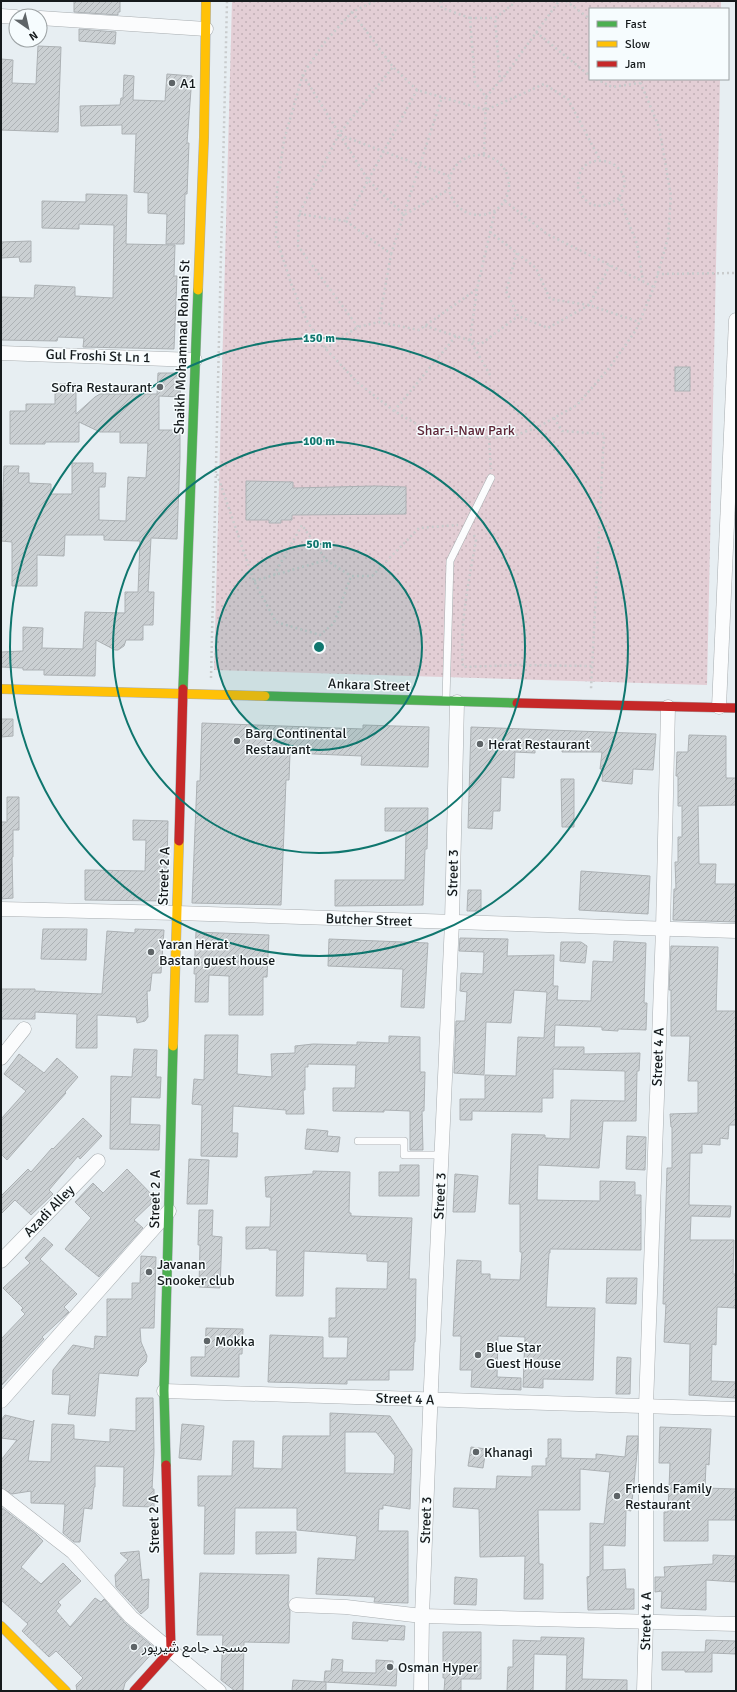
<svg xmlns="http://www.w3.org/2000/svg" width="737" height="1692" viewBox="0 0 737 1692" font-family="Signika,'Noto Sans Arabic',sans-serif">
  <defs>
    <pattern id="park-dots" width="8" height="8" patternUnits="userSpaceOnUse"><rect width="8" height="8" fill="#e3ced5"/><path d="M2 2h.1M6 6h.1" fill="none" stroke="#c2b0b6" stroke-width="1.8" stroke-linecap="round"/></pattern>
    <pattern id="building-hatch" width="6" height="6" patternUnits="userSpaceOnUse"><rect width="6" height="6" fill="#cbd0d3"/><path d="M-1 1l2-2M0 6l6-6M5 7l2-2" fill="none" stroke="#adb2b5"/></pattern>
  </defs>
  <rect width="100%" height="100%" fill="#e7eef2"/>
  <polygon fill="url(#park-dots)" points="232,1 721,1 721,9 590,9 590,79 720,79 707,685 214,670"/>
  <g fill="url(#building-hatch)" stroke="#acb1b4" fill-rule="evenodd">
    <polygon points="74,1 120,1 120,12 118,12 118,15 74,12"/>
    <polygon points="79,29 116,32 115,44 79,41"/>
    <polygon points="38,46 61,47 58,132 1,130 1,59 13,60 12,83 36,84"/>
    <polygon points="167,74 192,76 187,143 189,143 187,194 185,194 184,244 166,244 167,214 148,213 148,193 134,192 136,134 122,134 122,125 81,126 80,106 120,105 121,98 123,98 124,75 134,76 133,100 165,101"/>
    <polygon points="86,194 127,195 126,244 175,245 174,276 177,276 174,349 83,347 84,338 58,337 57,341 1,340 1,297 34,298 35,285 75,287 75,296 113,298 114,225 79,224 79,229 42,228 42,201 86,202"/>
    <polygon points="31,241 31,262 20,262 19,257 1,258 1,242"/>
    <rect x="675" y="367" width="15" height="24"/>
    <polygon points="158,373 181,373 180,397 159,396 159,430 180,430 180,457 177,539 151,538 148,592 154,592 153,625 143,625 143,640 126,640 124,646 118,650 115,650 96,640 95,676 44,675 44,670 23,670 23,668 1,667 1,652 23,651 23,627 43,628 42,648 83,649 85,612 125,613 125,592 138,592 140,541 104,540 104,535 65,535 64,556 37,555 37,586 12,586 12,542 1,541 4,466 19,466 18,473 29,473 29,483 51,484 51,494 72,494 72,463 93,463 93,473 106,473 105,487 99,487 99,520 126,521 128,477 146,478 148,443 120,443 120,432 100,432 79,422 79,442 45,442 45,444 10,444 10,411 26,411 26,404 55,404 55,384 76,384 76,414 95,397 100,394 157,394"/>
    <polygon points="246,481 293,482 293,488 375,486 406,487 406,514 292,515 292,520 281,520 281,523 269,523 269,520 246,520"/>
    <polygon points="1,719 13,719 13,736 1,737"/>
    <polygon points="202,723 363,729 363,725 429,727 428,767 361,765 362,756 290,753 289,780 286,780 281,905 192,903 197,781 200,781"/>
    <polygon points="471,727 656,734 653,770 633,769 632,784 602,781 603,769 600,769 602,752 562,752 562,746 535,746 535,753 515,752 514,778 501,777 500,811 493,811 492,829 468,828"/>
    <polygon points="689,735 726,736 726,778 736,778 736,805 698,806 699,864 716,864 715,884 736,884 736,922 673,920 674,889 676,889 675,862 678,862 678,837 682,837 682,806 678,806 678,776 676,776 677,752 688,752"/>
    <polygon points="561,779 574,779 574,827 562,827"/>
    <polygon points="7,797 19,797 19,830 13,830 13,857 12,857 13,898 1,899 1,822 7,822"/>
    <polygon points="385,808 428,808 427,849 425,849 423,905 335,906 335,880 405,880 406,831 385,831"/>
    <polygon points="133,820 168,821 166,901 85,900 85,870 145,871 146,840 133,840"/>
    <polygon points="581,871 650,876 648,914 579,910"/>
    <polygon points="468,890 481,890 481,911 467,911"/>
    <polygon points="43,929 87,929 86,960 41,959"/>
    <polygon points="135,929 164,930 161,973 152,973 150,991 147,991 148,1017 145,1021 137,1023 136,1017 97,1015 97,1048 76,1048 77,1014 35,1012 35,1019 1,1019 1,989 35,989 35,991 102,994 107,931 135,933"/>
    <polygon points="196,932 269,935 267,977 263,977 263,1015 229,1015 229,976 209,975 208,1002 195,1002 196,974 194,974"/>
    <polygon points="460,938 508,939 507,956 554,955 553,986 558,986 557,1000 591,1001 593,961 613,962 614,941 646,943 644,1003 647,1003 646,1030 618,1029 618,1031 602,1030 602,1027 555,1025 554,1047 584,1047 584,1054 640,1053 639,1071 637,1071 636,1121 603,1121 599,1168 538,1165 537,1200 600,1201 600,1181 635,1182 635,1195 641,1195 641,1250 550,1249 550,1253 549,1253 546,1307 595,1308 593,1380 543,1379 543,1388 523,1387 525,1337 498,1336 497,1377 521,1378 521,1390 471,1387 472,1370 460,1370 461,1336 453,1336 457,1260 481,1261 481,1274 490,1274 490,1279 520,1280 522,1252 520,1252 520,1204 509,1204 512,1134 545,1135 545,1138 570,1139 571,1100 625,1101 625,1071 553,1069 553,1098 542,1098 542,1112 472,1111 472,1120 460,1120 460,1099 485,1099 485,1075 516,1076 518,1037 544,1038 547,992 514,990 511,1023 486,1022 484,1075 454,1073 456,1021 465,1021 467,992 460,991 461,973 483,974 484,952 459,951"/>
    <polygon points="329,939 428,943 424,1008 401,1007 403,969 328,966"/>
    <polygon points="561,942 581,942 587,946 585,963 560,961"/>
    <polygon points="671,946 718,947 716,1011 736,1011 736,1125 729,1125 728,1139 720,1138 720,1145 702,1144 702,1153 690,1153 689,1205 731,1206 730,1217 691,1216 690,1240 734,1240 733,1274 736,1274 736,1308 717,1307 716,1345 712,1344 711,1381 736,1382 736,1398 689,1395 690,1344 664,1342 666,1304 663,1304 667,1168 672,1168 672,1127 671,1127 670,1114 698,1113 698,1081 688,1081 690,1036 671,1036 671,990 669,990"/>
    <polygon points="205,1035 238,1035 237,1074 272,1077 271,1054 295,1053 295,1046 313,1044 357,1045 357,1042 389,1043 389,1036 420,1037 420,1072 425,1072 424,1111 422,1111 423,1150 410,1150 410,1111 384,1110 384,1112 333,1111 333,1088 355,1088 356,1065 308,1064 308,1067 305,1067 305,1090 303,1090 304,1114 286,1114 286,1110 233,1106 232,1133 238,1133 237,1157 201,1156 202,1105 192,1104 194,1079 204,1080"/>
    <polygon points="134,1049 157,1050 156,1077 161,1077 160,1098 131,1097 130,1124 160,1125 159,1150 110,1149 111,1076 132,1077"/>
    <polygon points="19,1054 44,1073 57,1058 78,1077 65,1092 66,1093 7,1160 1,1154 1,1119 26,1091 4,1074"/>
    <polygon points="83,1118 102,1136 80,1159 78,1156 49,1190 53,1194 31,1215 15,1200 1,1214 1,1196 28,1169 31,1172 52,1148 53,1149"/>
    <polygon points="307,1129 328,1131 327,1136 340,1137 338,1152 305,1149"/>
    <polygon points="627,1136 646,1137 645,1170 626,1169"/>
    <polygon points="189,1159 209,1160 207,1204 187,1204"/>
    <polygon points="400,1165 419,1165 419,1196 379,1196 379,1172 400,1172"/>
    <polygon points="127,1169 156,1199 134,1220 143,1228 99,1277 65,1249 91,1218 75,1202 93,1183 103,1193"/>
    <polygon points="313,1171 350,1172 349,1213 351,1213 351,1216 412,1218 409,1279 416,1279 415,1342 414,1342 413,1370 389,1370 389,1380 347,1380 347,1384 268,1382 270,1335 323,1337 323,1358 347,1358 348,1337 329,1337 329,1318 336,1318 336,1288 387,1289 388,1262 367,1261 367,1254 304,1251 303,1296 276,1296 277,1250 269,1250 269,1248 246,1249 246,1227 270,1227 271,1197 266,1197 265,1177 313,1174"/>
    <polygon points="455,1174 478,1176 475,1212 453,1212"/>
    <polygon points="199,1210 213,1210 212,1236 222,1237 220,1288 199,1287 200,1245 198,1245"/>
    <polygon points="44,1237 53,1245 40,1259 77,1294 64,1307 69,1312 42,1337 44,1339 1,1386 1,1339 25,1314 21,1310 23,1308 3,1288 30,1263 25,1258"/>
    <polygon points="141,1256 156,1257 154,1328 140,1328 141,1342 147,1356 146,1362 139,1369 138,1376 99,1373 95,1416 68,1414 70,1395 52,1394 53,1370 73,1345 94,1349 95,1336 107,1337 107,1299 132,1299 132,1283 140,1283"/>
    <polygon points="607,1278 637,1278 636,1304 606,1303"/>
    <polygon points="206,1328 243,1329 242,1354 239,1354 239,1377 191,1376 191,1357 205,1357"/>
    <polygon points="617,1357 631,1358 630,1394 616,1394"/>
    <polygon points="136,1398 153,1398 154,1452 152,1489 154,1489 154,1507 123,1506 124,1467 95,1466 95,1487 94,1487 92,1509 84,1508 80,1542 74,1542 63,1533 65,1504 31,1503 31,1491 12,1494 1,1488 1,1460 17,1440 1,1438 1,1420 5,1415 33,1422 34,1420 28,1461 51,1462 52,1424 74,1425 74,1439 110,1442 110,1429 136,1431"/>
    <path d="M330 1413 390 1416 412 1449 410 1509 383 1505V1509H379L378 1531H408V1603L374 1602 375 1597 316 1594 318 1558 355 1560 357 1536 297 1530V1508H235L234 1554H204L205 1506H198V1476H232L233 1441H254L253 1468 282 1469 283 1436H330ZM345 1432H376L395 1456 394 1474 345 1473Z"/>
    <polygon points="182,1424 204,1426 201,1460 179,1458"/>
    <polygon points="660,1427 711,1429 709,1465 706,1464 705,1488 736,1489 736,1520 708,1520 708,1541 664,1541 664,1512 668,1512 670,1463 659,1463"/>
    <polygon points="627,1436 638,1436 638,1444 631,1511 626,1510 625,1546 603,1545 603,1570 625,1569 626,1589 634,1589 634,1609 588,1610 587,1577 590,1576 590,1523 604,1524 610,1472 580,1469 580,1510 538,1510 539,1564 543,1564 543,1599 524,1599 525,1556 480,1557 479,1509 453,1507 454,1488 496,1489 497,1476 532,1477 532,1466 546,1466 546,1458 548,1458 548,1439 561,1439 561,1458 596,1459 596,1454 625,1457"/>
    <polygon points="471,1447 486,1449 483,1468 468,1466"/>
    <polygon points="1,1507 36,1534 43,1541 21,1567 41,1584 63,1563 81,1581 58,1602 61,1605 56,1611 70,1627 95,1598 101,1602 104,1599 126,1624 156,1649 125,1683 123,1691 77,1691 76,1685 83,1678 56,1651 49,1657 22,1631 28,1624 1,1600"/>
    <polygon points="256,1532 296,1532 296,1553 256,1554"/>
    <polygon points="139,1551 142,1580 149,1579 148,1608 141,1614 116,1587 115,1575 128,1560 120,1553"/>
    <polygon points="713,1555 736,1556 736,1582 706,1580 706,1610 661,1608 662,1591 655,1592 655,1577 665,1577 664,1567 713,1564"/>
    <polygon points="200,1573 289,1575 288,1605 290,1611 289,1643 244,1642 243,1691 235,1691 221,1680 223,1635 197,1635"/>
    <polygon points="455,1577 477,1579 476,1605 454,1604"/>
    <polygon points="353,1622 405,1626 404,1640 388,1639 388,1641 352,1639"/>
    <polygon points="443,1632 481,1632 481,1679 461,1679 461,1691 444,1691 445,1678 443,1678"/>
    <polygon points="541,1637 584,1638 582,1679 627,1680 627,1691 566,1691 567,1655 534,1654 533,1691 507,1691 508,1667 513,1667 513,1640 541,1641"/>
    <polygon points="706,1640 736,1641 736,1654 712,1653 712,1672 685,1672 685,1670 662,1670 662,1652 705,1652"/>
    <polygon points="332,1659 343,1660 342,1672 376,1673 376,1660 393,1661 393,1669 397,1669 396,1686 324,1682 325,1671 331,1671"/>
    <polygon points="293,1680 326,1682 326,1691 292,1691"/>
  </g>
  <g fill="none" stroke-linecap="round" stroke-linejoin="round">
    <defs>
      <g id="lane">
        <polyline points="446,699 450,561 491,478"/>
        <polyline points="358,1141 404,1141 404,1155 441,1155"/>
      </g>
      <g id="street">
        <polyline points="1,16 16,17"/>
        <polyline points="40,18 206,29"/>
        <polyline points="1,353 195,360"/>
        <polyline points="719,707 736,320"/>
        <polyline points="1,909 177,913 736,931"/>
        <polyline points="1,1058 24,1029"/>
        <polyline points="1,1261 98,1161"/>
        <polyline points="164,1391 736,1409"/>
        <polyline points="1,1401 169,1211"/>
        <polyline points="1,1496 73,1552 131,1617 219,1691"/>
        <polyline points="296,1605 346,1607 422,1616 736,1624"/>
        <polyline points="421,1691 422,1616 431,1387 452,922 457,702"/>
        <polyline points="644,1691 646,1622 646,1406 663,928 668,707"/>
      </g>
      <g id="fast">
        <polyline points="183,689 198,290"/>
        <polyline points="265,696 517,703"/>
        <polyline points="166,1465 164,1391 173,1046"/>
      </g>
      <g id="slow">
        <polyline points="198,290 204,137 206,1"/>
        <polyline points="1,689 265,696"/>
        <polyline points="173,1046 179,841"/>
        <polyline points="1,1626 66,1691"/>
      </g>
      <g id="jam">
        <polyline points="517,703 736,708"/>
        <polyline points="179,841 183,689"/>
        <polyline points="134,1691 171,1650 166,1465"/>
      </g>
    </defs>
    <use href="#lane" stroke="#a8adb0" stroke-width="8"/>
    <use href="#street" stroke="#a8adb0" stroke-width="15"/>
    <use href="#fast" stroke="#a8adb0" stroke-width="10"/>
    <use href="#slow" stroke="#a8adb0" stroke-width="10"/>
    <use href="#jam" stroke="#a8adb0" stroke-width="10"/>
    <g stroke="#c9cccd" stroke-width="2.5" stroke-dasharray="2 3" stroke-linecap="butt">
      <polyline points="375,1 352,12 324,43 303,74 284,140 277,189 276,237 292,286 307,321 325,348 357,382 394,411 432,433 467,437 511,437 538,427 577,405 610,367 636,330 654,287 668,238 671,196 659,127 639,79"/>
      <polyline points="440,1 442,8 470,18 475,82 486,97 484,155"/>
      <polyline points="566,1 590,19"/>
      <polyline points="352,12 393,67 417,90 486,110 544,84 568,99 600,160"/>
      <polyline points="470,18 495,18"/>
      <polyline points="536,32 590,76"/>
      <polyline points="303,75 368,180 404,215 448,190"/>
      <polyline points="596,79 612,87 640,83"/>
      <polyline points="501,81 559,1"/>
      <polyline points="486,97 500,81 495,18 512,5 513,1"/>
      <polyline points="340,135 449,176"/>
      <circle cx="479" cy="185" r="30"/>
      <path d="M619 198C602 209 589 210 579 190 577 186 578 183 579 178 582 150 629 158 624 187 623 190 620 195 619 198L637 244 643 281"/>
      <polyline points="505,201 547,234 654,287"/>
      <polyline points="299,214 346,221 417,90"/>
      <polyline points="346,221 391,254 379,322"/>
      <polyline points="490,232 536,268 550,299 589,305 639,322"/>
      <polyline points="517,253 506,291 518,316 548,328 589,305 610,265"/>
      <polyline points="391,254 442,97"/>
      <polyline points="657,274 736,273"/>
      <polyline points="477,289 470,340 490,375"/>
      <polyline points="425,326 481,344 518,316"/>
      <polyline points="358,327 298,246 299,214 339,134 393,67"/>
      <polyline points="325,348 358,327 379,322 419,330 477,289 495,211"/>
      <polyline points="394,411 456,336"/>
      <polyline points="554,418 562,431 604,434 591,689"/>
      <polyline points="489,438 491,469"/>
      <polyline points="217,474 254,581 276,622 320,635 334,623 351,576 372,576 419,528 458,525"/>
      <path d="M474 535 476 540C469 582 459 624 463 667L517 665 593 666"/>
      <polyline points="274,575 302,525 326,560"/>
      <polyline points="254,581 326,560 351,576"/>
      <polyline points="211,678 227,1"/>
    </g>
    <use href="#lane" stroke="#fbfcfd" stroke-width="7"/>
    <use href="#street" stroke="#fbfcfd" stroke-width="14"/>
    <use href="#fast" stroke="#4caf50" stroke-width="9"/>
    <use href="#slow" stroke="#ffc107" stroke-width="9"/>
    <use href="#jam" stroke="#c62828" stroke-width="9"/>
  </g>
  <circle cx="319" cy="647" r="103" fill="#0f766e" fill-opacity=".12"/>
  <g fill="none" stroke="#0f766e" stroke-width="2">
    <circle cx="319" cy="647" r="103"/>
    <circle cx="319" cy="647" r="206"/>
    <circle cx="319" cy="647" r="309"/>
  </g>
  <g fill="#5e6467" stroke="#f6fcfe" stroke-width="1.5">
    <circle cx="172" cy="83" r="4"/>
    <circle cx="160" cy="387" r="4"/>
    <circle cx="237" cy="741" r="4"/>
    <circle cx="480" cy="744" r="4"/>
    <circle cx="151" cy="952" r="4"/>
    <circle cx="149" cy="1272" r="4"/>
    <circle cx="207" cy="1341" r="4"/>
    <circle cx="478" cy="1355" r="4"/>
    <circle cx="476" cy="1452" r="4"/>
    <circle cx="617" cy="1496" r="4"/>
    <circle cx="134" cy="1647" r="4"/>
    <circle cx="390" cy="1667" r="4"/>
  </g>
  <g text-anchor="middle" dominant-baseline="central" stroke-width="3" stroke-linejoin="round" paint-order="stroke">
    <g font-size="14" fill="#151a1c" stroke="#f6fcfe" text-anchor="start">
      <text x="180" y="83">A1</text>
      <text x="152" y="387" text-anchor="end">Sofra Restaurant</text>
      <text x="245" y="733">Barg Continental<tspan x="245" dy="16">Restaurant</tspan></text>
      <text x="488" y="744">Herat Restaurant</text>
      <text x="159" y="944">Yaran Herat<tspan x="159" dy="16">Bastan guest house</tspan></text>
      <text x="157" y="1264">Javanan<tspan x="157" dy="16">Snooker club</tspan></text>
      <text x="215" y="1341">Mokka</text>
      <text x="486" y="1347">Blue Star<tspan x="486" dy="16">Guest House</tspan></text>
      <text x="484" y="1452">Khanagi</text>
      <text x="625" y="1488">Friends Family<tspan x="625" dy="16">Restaurant</tspan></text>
      <text x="142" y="1647">مسجد جامع شیرپور</text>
      <text x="398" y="1667">Osman Hyper</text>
    </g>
    <g font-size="14" fill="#151a1c" stroke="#f6fcfe">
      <text transform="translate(182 347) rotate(-88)">Shaikh Mohammad Rohani St</text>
      <text transform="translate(98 356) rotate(2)">Gul Froshi St Ln 1</text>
      <text transform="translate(369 685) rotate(2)">Ankara Street</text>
      <text transform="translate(453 873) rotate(-89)">Street 3</text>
      <text transform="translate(164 876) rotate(-88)">Street 2 A</text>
      <text transform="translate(369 920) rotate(2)">Butcher Street</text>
      <text transform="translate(658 1057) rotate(-88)">Street 4 A</text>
      <text transform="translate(440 1196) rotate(-87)">Street 3</text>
      <text transform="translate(155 1199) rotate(-89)">Street 2 A</text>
      <text transform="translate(49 1211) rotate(-46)">Azadi Alley</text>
      <text transform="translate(405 1399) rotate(2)">Street 4 A</text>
      <text transform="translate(426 1520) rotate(-88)">Street 3</text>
      <text transform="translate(154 1524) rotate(-91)">Street 2 A</text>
      <text transform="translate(646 1621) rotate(-89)">Street 4 A</text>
    </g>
    <g font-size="14" fill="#5d2536" stroke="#f6fcfe">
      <text x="466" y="430">Shar-i-Naw Park</text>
    </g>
  </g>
  <circle cx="319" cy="647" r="6" fill="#0f766e" stroke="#f6fcfe" stroke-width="2"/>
  <g font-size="12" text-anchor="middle" font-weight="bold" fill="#0f766e" stroke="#f6fcfe" stroke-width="3" stroke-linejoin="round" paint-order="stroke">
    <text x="319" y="342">150 m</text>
    <text x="319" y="445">100 m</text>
    <text x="319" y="548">50 m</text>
  </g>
  <rect width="737" height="1692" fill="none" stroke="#151a1c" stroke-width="4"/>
  <rect x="589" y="8" width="140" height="72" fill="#f6fcfe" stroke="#9ca2a4"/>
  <rect x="597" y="21" width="20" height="6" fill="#4caf50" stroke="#9ca2a4"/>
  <text x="625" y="28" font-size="12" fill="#151a1c">Fast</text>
  <rect x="597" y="41" width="20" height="6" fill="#ffc107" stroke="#9ca2a4"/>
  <text x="625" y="48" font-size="12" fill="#151a1c">Slow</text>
  <rect x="597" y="61" width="20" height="6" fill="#c62828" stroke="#9ca2a4"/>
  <text x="625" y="68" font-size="12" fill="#151a1c">Jam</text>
  <g transform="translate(28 28) rotate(146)"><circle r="19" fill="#f6fcfe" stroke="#9ca2a4"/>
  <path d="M0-3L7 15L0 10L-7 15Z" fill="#5e6467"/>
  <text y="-6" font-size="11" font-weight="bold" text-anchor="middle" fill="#151a1c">N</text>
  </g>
</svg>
